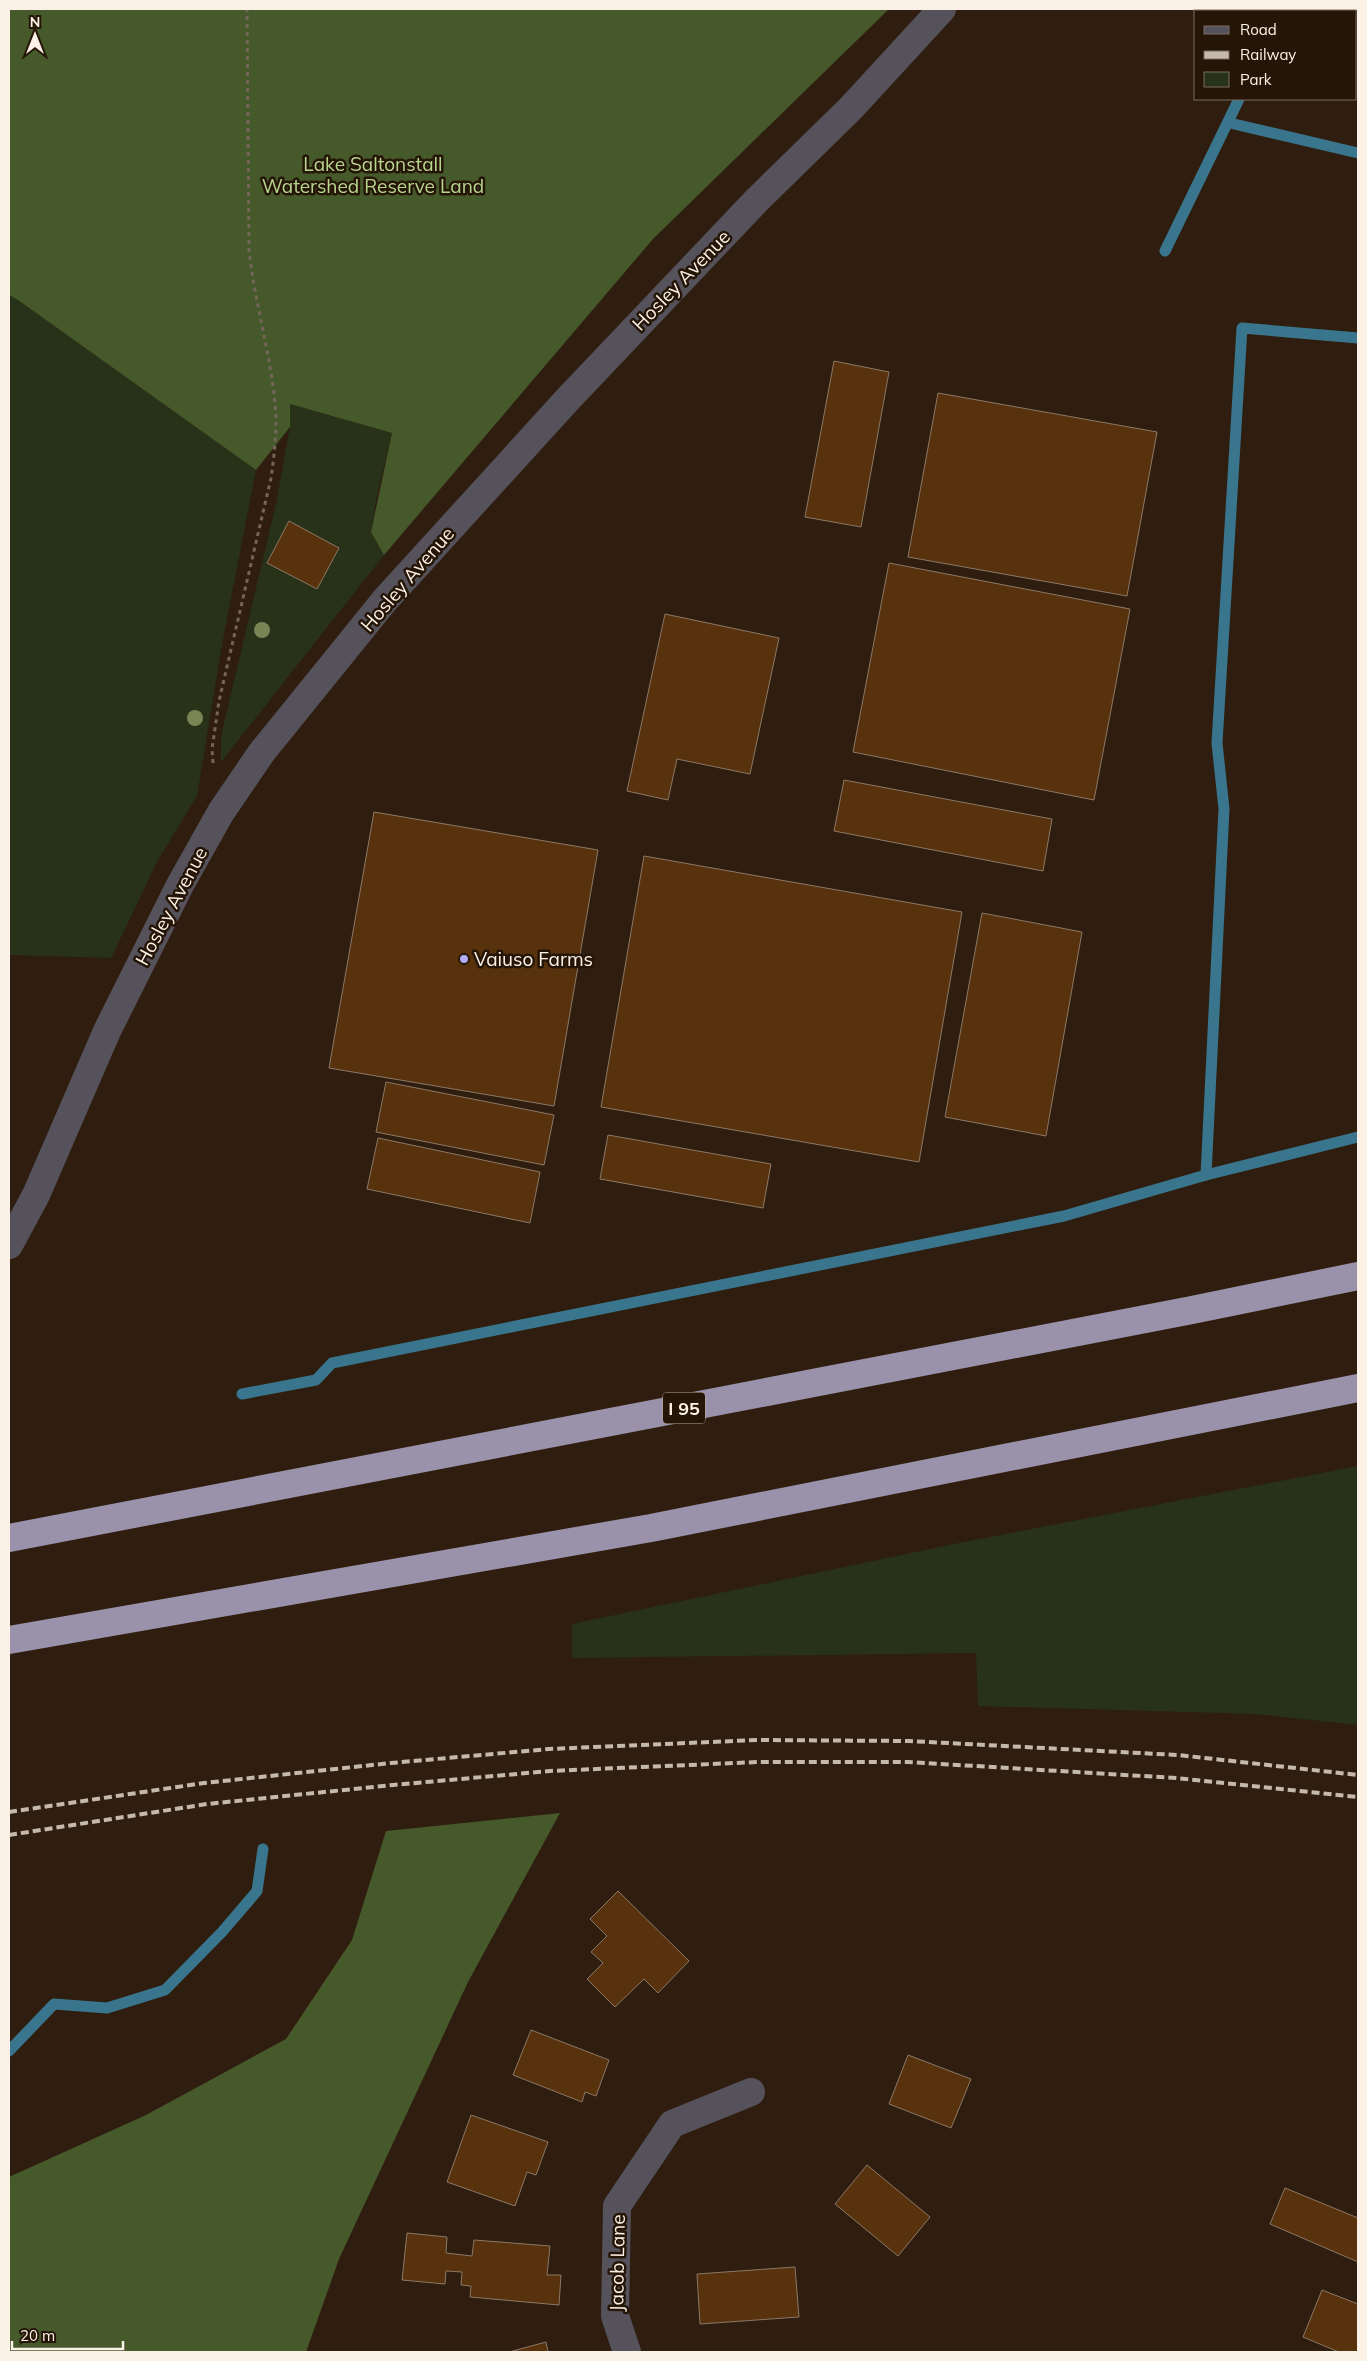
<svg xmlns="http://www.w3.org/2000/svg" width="1367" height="2361" viewBox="0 0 1367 2361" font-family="Mulish,sans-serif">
  <rect width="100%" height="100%" fill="#2f1e10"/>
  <g fill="#273218">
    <polygon points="9,295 18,300 256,470 222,644 197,796 158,860 111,958 9,955"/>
    <polygon points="290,404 392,433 376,500 371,532 384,555 221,762 221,736 276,504 290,427"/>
    <polygon points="1358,1466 1358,1725 1256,1714 978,1706 976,1653 572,1658 572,1624 959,1543"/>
  </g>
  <g fill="#46592b">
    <polygon points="9,9 889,9 653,239 384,555 371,532 392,433 290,404 290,427 256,470 18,300 9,295"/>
    <polygon points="560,1813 468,1982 339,2259 306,2352 9,2352 9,2177 146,2115 286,2039 352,1940 386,1831"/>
  </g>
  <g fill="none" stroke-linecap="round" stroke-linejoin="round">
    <g stroke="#39768d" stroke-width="11">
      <polyline points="1281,11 1283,9"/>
      <polyline points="1234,124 1358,153"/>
      <polyline points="1165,251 1239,99"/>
      <polyline points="1206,1175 1358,1137"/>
      <polyline points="242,1394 316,1380 332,1363 1064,1216 1206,1175 1224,809 1217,743 1242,328 1358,338"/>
      <polyline points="9,2051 54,2004 107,2008 165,1990 222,1932 257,1891 263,1849"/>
    </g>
  </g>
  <g fill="#57320d" stroke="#8c7867">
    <polygon points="834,361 889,372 861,527 805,517"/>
    <polygon points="938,393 1157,432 1127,596 908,557"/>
    <polygon points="289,521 339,548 317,589 267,563"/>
    <polygon points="889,563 1130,609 1094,800 853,752"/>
    <polygon points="665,614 779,638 750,774 677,759 668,800 627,791"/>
    <polygon points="844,780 1052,819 1043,871 834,831"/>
    <polygon points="374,812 598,850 554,1106 329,1068"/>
    <polygon points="644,856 962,912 919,1162 601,1107"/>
    <polygon points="982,913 1082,932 1046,1136 945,1117"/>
    <polygon points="386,1082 554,1115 544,1165 376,1132"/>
    <polygon points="608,1135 771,1164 763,1208 600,1179"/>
    <polygon points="378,1138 540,1172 530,1223 367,1189"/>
    <polygon points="618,1891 689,1961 658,1993 644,1979 615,2007 587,1979 603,1963 591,1952 607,1936 590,1919"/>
    <polygon points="531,2030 609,2060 596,2096 585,2092 582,2102 513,2075"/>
    <polygon points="908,2055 971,2079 951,2128 889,2104"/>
    <polygon points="471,2115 548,2142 536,2175 527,2172 515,2206 447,2182"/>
    <polygon points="867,2165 930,2217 898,2256 835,2204"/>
    <polygon points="1285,2188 1358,2218 1358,2262 1270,2224"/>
    <polygon points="407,2233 447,2237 446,2253 472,2256 474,2240 550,2246 547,2275 561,2275 559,2305 470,2297 471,2286 461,2285 462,2272 446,2271 445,2284 402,2280"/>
    <polygon points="795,2267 799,2317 700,2324 697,2274"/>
    <polygon points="1322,2290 1358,2304 1358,2352 1339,2352 1303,2337"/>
    <polygon points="546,2342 548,2352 509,2352"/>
  </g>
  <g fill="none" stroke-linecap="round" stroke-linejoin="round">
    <path stroke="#746559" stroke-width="3" stroke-dasharray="4 4" stroke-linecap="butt" d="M213 763 212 749 219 701 271 478C274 458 276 437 276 417 273 361 255 306 249 250L247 9"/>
    <g stroke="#55525b" stroke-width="28">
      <polyline points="9,1245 36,1195 107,1031 180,885 221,812 262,752 385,600 568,399 757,200 851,108 942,9"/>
      <polyline points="627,2352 615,2316 617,2206 672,2124 751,2092"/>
    </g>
    <g stroke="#9a92aa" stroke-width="28">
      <polyline points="9,1538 1192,1310 1358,1276"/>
      <polyline points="9,1640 651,1528 1358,1388"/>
    </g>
    <g stroke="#c5b9ae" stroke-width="4" stroke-dasharray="8 4" stroke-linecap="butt">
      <polyline points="9,1812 204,1783 391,1763 549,1749 757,1740 909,1741 1178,1755 1358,1775"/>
      <polyline points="9,1835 207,1804 393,1785 550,1771 758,1762 908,1762 1176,1778 1358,1797"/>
    </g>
  </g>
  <g fill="#7a8455">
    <circle cx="262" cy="630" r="8"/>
    <circle cx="195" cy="718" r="8"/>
  </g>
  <circle fill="#b3adf9" stroke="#251507" stroke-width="2" cx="464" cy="959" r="5"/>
  <g text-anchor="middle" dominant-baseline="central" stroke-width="5" stroke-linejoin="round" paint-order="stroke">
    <rect fill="#251507" stroke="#bcafa4" stroke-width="1" x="663" y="1392.5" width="42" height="31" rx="4"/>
    <g font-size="18" font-weight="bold" fill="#fcf1e7">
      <text x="684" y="1408">I 95</text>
    </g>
    <g font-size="19" fill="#b8d78e" stroke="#251507">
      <text x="373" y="164">Lake Saltonstall<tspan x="373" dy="22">Watershed Reserve Land</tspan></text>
    </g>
    <g font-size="19" fill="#fcf1e7" stroke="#251507">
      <text transform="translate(681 280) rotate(-46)">Hosley Avenue</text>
      <text transform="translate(407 579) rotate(-49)">Hosley Avenue</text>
      <text transform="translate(171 906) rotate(-62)">Hosley Avenue</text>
      <text transform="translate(617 2263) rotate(-89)">Jacob Lane</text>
    </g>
    <g font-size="19" fill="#fcf1e7" stroke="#251507" text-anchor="start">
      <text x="474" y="959">Vaiuso Farms</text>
    </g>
  </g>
  <rect width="1367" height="2361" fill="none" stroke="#fcf1e7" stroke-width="20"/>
  <rect x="1194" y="10" width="162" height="90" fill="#251507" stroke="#7b6d61"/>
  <rect x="1204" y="26" width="25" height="8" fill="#55525b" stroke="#7b6d61"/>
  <text x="1240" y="35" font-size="15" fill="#fcf1e7">Road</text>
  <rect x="1204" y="51" width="25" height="8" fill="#c5b9ae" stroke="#7b6d61"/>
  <text x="1240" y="60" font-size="15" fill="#fcf1e7">Railway</text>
  <rect x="1204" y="72" width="25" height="15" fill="#273218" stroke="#7b6d61"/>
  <text x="1240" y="85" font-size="15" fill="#fcf1e7">Park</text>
  <g transform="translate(35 35)" stroke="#251507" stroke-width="4" paint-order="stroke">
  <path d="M0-4L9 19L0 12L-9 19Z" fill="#fcf1e7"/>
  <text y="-8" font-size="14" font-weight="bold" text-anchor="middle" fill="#fcf1e7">N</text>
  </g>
  <path d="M12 2341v8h111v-8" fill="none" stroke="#fcf1e7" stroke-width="2.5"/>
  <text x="20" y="2341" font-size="15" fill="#fcf1e7" stroke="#251507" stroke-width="4" paint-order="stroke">20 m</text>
</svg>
